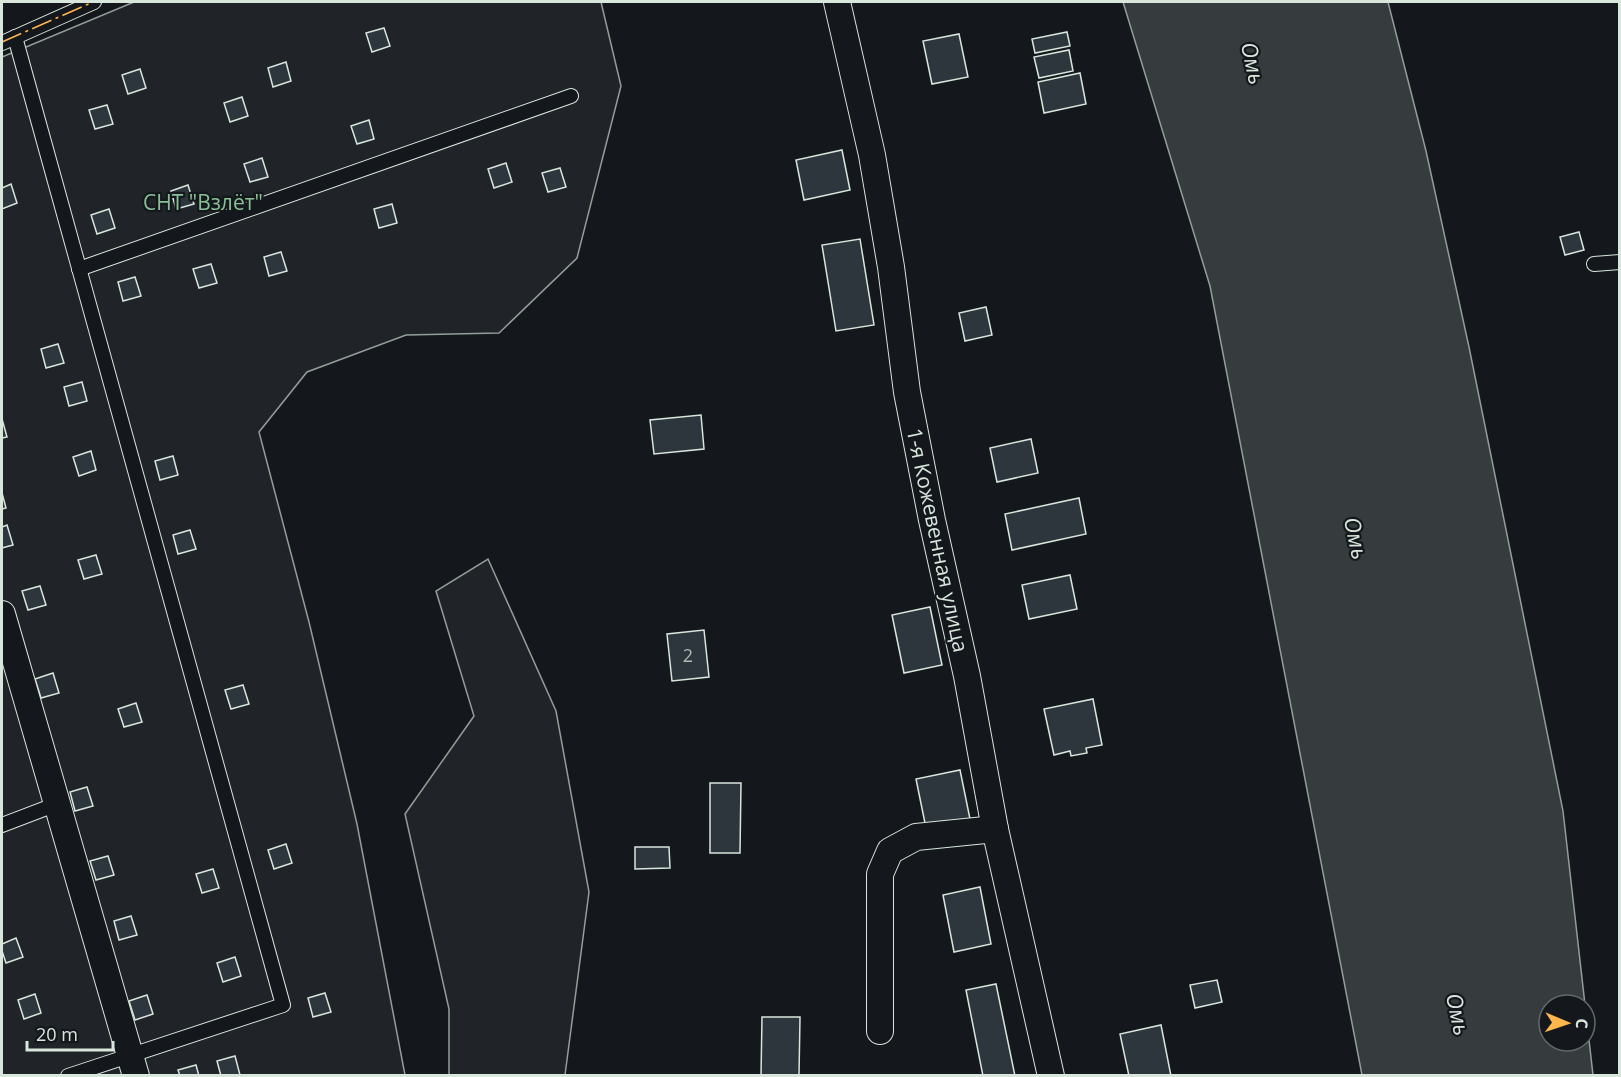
<svg xmlns="http://www.w3.org/2000/svg" width="1621" height="1077" viewBox="0 0 1621 1077" font-family="'Open Sans',sans-serif">
  <rect width="100%" height="100%" fill="#14181c"/>
  <g fill="#202428" stroke="#939e99" stroke-width="1.5">
    <polygon points="134,2 601,2 621,86 577,258 499,333 406,335 307,372 259,432 309,622 357,824 405,1075 2,1075 2,57"/>
    <polygon points="488,559 556,711 589,892 565,1075 449,1075 449,1009 405,814 474,716 436,591"/>
  </g>
  <path fill="#363b3e" stroke="#939e99" stroke-width="1.5" fill-rule="evenodd" d="M1123 2H1388L1426 151 1469 347 1563 811 1593 1075H1362L1210 286ZM1549 1005H1585V1041H1549Z"/>
  <g fill="#2c363c" stroke="#d8e6dc" stroke-width="1.5">
    <polygon points="384,28 390,46 372,52 366,33"/>
    <polygon points="1067,32 1070,46 1035,53 1032,39"/>
    <polygon points="959,34 968,77 932,84 923,41"/>
    <polygon points="1069,50 1073,71 1039,78 1034,57"/>
    <polygon points="286,62 291,81 273,87 268,68"/>
    <polygon points="140,69 146,88 128,94 122,75"/>
    <polygon points="1080,73 1086,104 1044,113 1038,82"/>
    <polygon points="242,97 248,116 230,122 224,103"/>
    <polygon points="107,105 113,124 95,129 89,110"/>
    <polygon points="369,120 374,139 357,144 351,126"/>
    <polygon points="842,150 850,190 804,200 796,160"/>
    <polygon points="262,158 268,177 250,182 244,164"/>
    <polygon points="506,163 512,182 494,188 488,169"/>
    <polygon points="560,168 566,187 548,192 542,173"/>
    <polygon points="11,184 17,203 2,209 2,188"/>
    <polygon points="188,185 194,204 176,209 171,191"/>
    <polygon points="392,204 397,223 379,228 374,209"/>
    <polygon points="109,209 115,228 97,234 91,215"/>
    <polygon points="1579,232 1584,250 1565,255 1560,237"/>
    <polygon points="860,239 874,325 836,331 822,245"/>
    <polygon points="281,252 287,271 269,276 264,257"/>
    <polygon points="211,264 217,283 199,288 193,269"/>
    <polygon points="135,277 141,296 123,301 118,282"/>
    <polygon points="986,307 992,335 965,341 959,313"/>
    <polygon points="58,344 64,363 46,368 41,349"/>
    <polygon points="82,382 87,401 69,406 64,387"/>
    <polygon points="701,415 704,449 654,454 650,420"/>
    <polygon points="2,419 7,437 2,438"/>
    <polygon points="1031,439 1038,473 997,482 990,448"/>
    <polygon points="91,451 96,470 79,476 73,457"/>
    <polygon points="173,456 178,475 160,480 155,461"/>
    <polygon points="2,493 6,508 2,509"/>
    <polygon points="1079,498 1086,534 1012,550 1005,514"/>
    <polygon points="7,525 13,545 2,548 2,527"/>
    <polygon points="190,530 196,549 178,554 173,535"/>
    <polygon points="96,555 102,574 84,579 78,560"/>
    <polygon points="1070,575 1077,609 1029,619 1022,585"/>
    <polygon points="40,586 46,605 28,610 22,591"/>
    <polygon points="930,607 942,665 904,673 892,615"/>
    <polygon points="704,630 709,677 672,681 667,634"/>
    <polygon points="53,673 59,693 41,698 35,679"/>
    <polygon points="243,685 249,704 231,709 225,690"/>
    <polygon points="1093,699 1102,745 1086,748 1087,753 1071,756 1070,751 1054,755 1044,709"/>
    <polygon points="136,703 142,722 124,727 118,709"/>
    <polygon points="960,770 970,819 926,828 916,779"/>
    <polygon points="710,783 741,783 740,853 710,853"/>
    <polygon points="87,787 93,806 75,811 70,792"/>
    <polygon points="286,844 292,863 274,869 268,850"/>
    <polygon points="635,847 669,847 670,868 635,869"/>
    <polygon points="108,856 114,875 96,880 90,861"/>
    <polygon points="213,869 219,888 202,893 196,874"/>
    <polygon points="980,887 991,944 954,952 943,895"/>
    <polygon points="131,916 137,935 119,940 114,921"/>
    <polygon points="16,938 23,957 6,963 2,951 2,944"/>
    <polygon points="235,957 241,976 223,982 217,963"/>
    <polygon points="1217,980 1222,1002 1195,1008 1190,985"/>
    <polygon points="996,984 1015,1076 983,1076 966,990"/>
    <polygon points="325,993 331,1012 313,1017 308,998"/>
    <polygon points="35,994 41,1013 24,1019 18,1000"/>
    <polygon points="147,995 153,1014 135,1020 129,1001"/>
    <polygon points="762,1017 800,1017 799,1076 761,1076"/>
    <polygon points="1161,1025 1171,1076 1129,1076 1120,1034"/>
    <polygon points="235,1056 240,1075 221,1076 217,1061"/>
    <polygon points="196,1065 199,1076 180,1076 178,1070"/>
  </g>
  <g fill="none" stroke-linecap="round" stroke-linejoin="round">
    <defs>
      <g id="service">
        <polyline points="15,37 283,1005 68,1076"/>
        <polyline points="2,43 94,2"/>
        <polyline points="1594,264 1620,262"/>
        <polyline points="79,269 571,96"/>
        <polyline points="2,825 57,804"/>
      </g>
      <g id="minor">
        <polyline points="837,2 872,155 891,267 907,392 932,520 967,676 995,829 1051,1076"/>
        <polyline points="2,614 136,1076"/>
        <polyline points="880,1031 880,874 890,851 916,837 995,829"/>
      </g>
    </defs>
    <use href="#service" stroke="#d8e6dc" stroke-width="16"/>
    <use href="#minor" stroke="#d8e6dc" stroke-width="28"/>
    <use href="#service" stroke="#14181c" stroke-width="14"/>
    <use href="#minor" stroke="#14181c" stroke-width="26"/>
    <polyline stroke="#ffb74d" stroke-width="1.5" stroke-dasharray="21 4.5 3 4.5" stroke-linecap="butt" points="2,42 93,2"/>
  </g>
  <g text-anchor="middle" dominant-baseline="central" stroke-width="4.5" stroke-linejoin="round" paint-order="stroke">
    <g font-size="18" fill="#adbab4">
      <text x="688" y="655">2</text>
    </g>
    <g font-size="21" fill="#8ac095" stroke="#14181c">
      <text x="203" y="202">СНТ "Взлёт"</text>
    </g>
    <g font-size="21" fill="#d8e6dc" stroke="#14181c">
      <text transform="translate(938 540) rotate(78)">1-я Кожевенная улица</text>
    </g>
    <g font-size="22" font-style="italic" fill="#d8e6dc" stroke="#14181c">
      <text transform="translate(1254 63) rotate(78)">Омь</text>
      <text transform="translate(1357 538) rotate(78)">Омь</text>
      <text transform="translate(1459 1014) rotate(78)">Омь</text>
    </g>
  </g>
  <rect width="1621" height="1077" fill="none" stroke="#d8e6dc" stroke-width="6"/>
  <g transform="translate(1567 1023) rotate(92)"><circle r="28" fill="#14181c" stroke="#626a69" stroke-width="1.5"/>
  <path d="M0-4.5L10 22L0 15L-10 22Z" fill="#ffb74d"/>
  <text y="-9" font-size="16" font-weight="bold" text-anchor="middle" fill="#d8e6dc">С</text>
  </g>
  <path d="M27 1041v9h86v-9" fill="none" stroke="#d8e6dc" stroke-width="3"/>
  <text x="36" y="1041" font-size="18" fill="#d8e6dc" stroke="#14181c" stroke-width="4.5" paint-order="stroke">20 m</text>
</svg>
